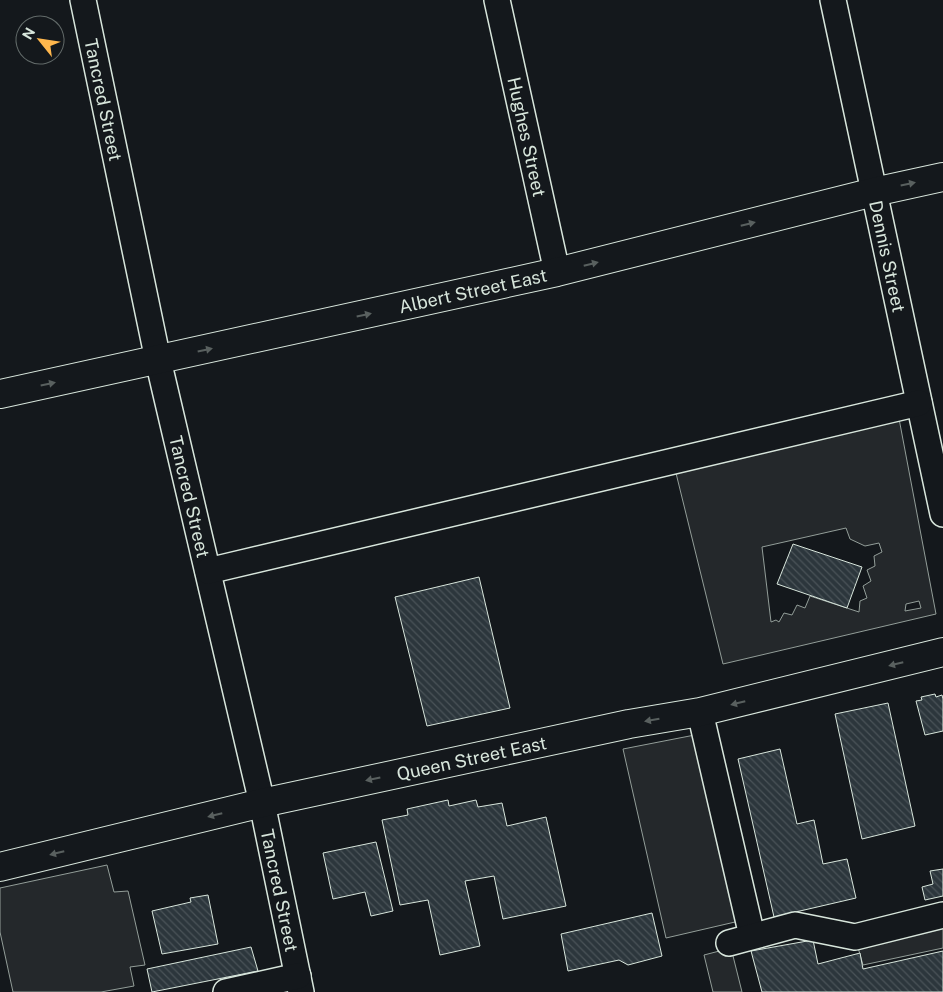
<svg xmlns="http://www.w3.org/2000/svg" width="943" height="992" viewBox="0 0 943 992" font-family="'Public Sans',sans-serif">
  <defs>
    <pattern id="building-back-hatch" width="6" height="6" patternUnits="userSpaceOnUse" patternTransform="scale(1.25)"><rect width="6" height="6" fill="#2c363c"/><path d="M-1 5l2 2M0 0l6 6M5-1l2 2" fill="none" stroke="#4a5358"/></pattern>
  </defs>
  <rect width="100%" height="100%" fill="#14181c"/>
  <g fill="#24282b" stroke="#939e99" fill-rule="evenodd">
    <path d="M897 408 936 614 723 664 673 461ZM846 528 850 539 865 546 879 543 882 552 874 556 875 566 867 570 871 581 863 586 867 598 860 601 859 612 810 596 805 608 797 605 792 615 784 613 779 622 776 620 771 622 762 547ZM919 601 921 608 905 611 906 604Z"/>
    <polygon points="705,733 748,919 666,938 623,749"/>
    <polygon points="107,865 114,892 128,891 145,965 130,967 134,986 101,992 13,992 0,932 0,888"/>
    <polygon points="943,915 943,948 863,965 855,937"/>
    <polygon points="731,948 742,992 713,992 704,955"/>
  </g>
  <g fill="url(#building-back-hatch)" stroke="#d8e6dc">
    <polygon points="793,544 862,567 847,608 777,584"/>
    <polygon points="479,577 510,708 427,726 395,597"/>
    <polygon points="935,694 936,697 942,695 943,699 943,731 925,735 916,701 922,700 921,697"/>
    <polygon points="888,703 915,826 862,839 835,714"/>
    <polygon points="780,749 797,824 814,820 823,864 847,859 856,898 774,917 738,759"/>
    <polygon points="448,800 449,806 476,800 478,807 502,803 507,826 546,817 566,906 503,919 494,876 465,881 480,946 440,955 428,900 400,905 382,820 408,815 407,809"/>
    <polygon points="376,842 393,911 371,916 365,892 333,899 323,853"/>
    <polygon points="943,869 943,896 925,900 922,887 933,884 930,871"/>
    <polygon points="208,895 218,944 162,954 152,911 191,902 190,898"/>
    <polygon points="652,913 662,956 628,965 619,960 568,971 561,934"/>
    <polygon points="813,940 818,964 860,953 863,969 943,951 943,992 762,992 751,951"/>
    <polygon points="251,947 258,971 152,992 147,969"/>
  </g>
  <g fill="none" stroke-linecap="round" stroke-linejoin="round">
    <defs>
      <g id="minor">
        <path id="s1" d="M83 0 158 360 262 803 301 992"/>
        <path id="s2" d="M497 0 557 272"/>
        <path id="s3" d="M833 0 943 514"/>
        <polyline points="208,571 919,403"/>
        <polyline points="700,712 752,936"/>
        <polyline points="729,943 795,925 855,937 943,915"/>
        <polyline points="226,992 298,976"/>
      </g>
      <g id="major">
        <path id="s4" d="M0 394 557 272 874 192 943 177"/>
        <path id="s5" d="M0 867 262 803 629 724 700 712 943 652"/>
      </g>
    </defs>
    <use href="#minor" stroke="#d8e6dc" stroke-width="28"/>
    <use href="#major" stroke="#d8e6dc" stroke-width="30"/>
    <use href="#minor" stroke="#14181c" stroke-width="25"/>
    <use href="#major" stroke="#14181c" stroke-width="28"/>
  </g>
  <defs><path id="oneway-solid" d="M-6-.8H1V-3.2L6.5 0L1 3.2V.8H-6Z" transform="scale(1.25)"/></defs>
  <g fill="#59605f">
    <use href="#oneway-solid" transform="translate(908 184) rotate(-12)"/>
    <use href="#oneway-solid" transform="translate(748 224) rotate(-14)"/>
    <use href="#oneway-solid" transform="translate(591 264) rotate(-14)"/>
    <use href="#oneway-solid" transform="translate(364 315) rotate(-12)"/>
    <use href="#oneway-solid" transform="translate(205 350) rotate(-12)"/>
    <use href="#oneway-solid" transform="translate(48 384) rotate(-12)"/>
    <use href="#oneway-solid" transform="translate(896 664) rotate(166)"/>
    <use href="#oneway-solid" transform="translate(738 703) rotate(166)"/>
    <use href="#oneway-solid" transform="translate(652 720) rotate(170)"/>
    <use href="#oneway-solid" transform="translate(373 779) rotate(168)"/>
    <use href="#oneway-solid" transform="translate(215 815) rotate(166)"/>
    <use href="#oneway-solid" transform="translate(57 853) rotate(166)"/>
  </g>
  <g text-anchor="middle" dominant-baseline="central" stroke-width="4" stroke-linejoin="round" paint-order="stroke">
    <g font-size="18" fill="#d8e6dc" stroke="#14181c">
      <text stroke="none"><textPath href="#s1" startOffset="102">Tancred Street</textPath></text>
      <text stroke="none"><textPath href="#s2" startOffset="140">Hughes Street</textPath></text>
      <text stroke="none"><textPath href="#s3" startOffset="262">Dennis Street</textPath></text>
      <text stroke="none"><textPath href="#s4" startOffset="484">Albert Street East</textPath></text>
      <text stroke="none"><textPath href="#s1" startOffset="508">Tancred Street</textPath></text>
      <text stroke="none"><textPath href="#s5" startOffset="484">Queen Street East</textPath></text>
      <text stroke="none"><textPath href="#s1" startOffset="912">Tancred Street</textPath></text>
    </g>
  </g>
  <g transform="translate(40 40) rotate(300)"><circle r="24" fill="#14181c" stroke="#626a69"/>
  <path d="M0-4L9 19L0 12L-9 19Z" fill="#ffb74d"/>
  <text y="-8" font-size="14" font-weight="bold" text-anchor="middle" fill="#d8e6dc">N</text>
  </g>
</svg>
